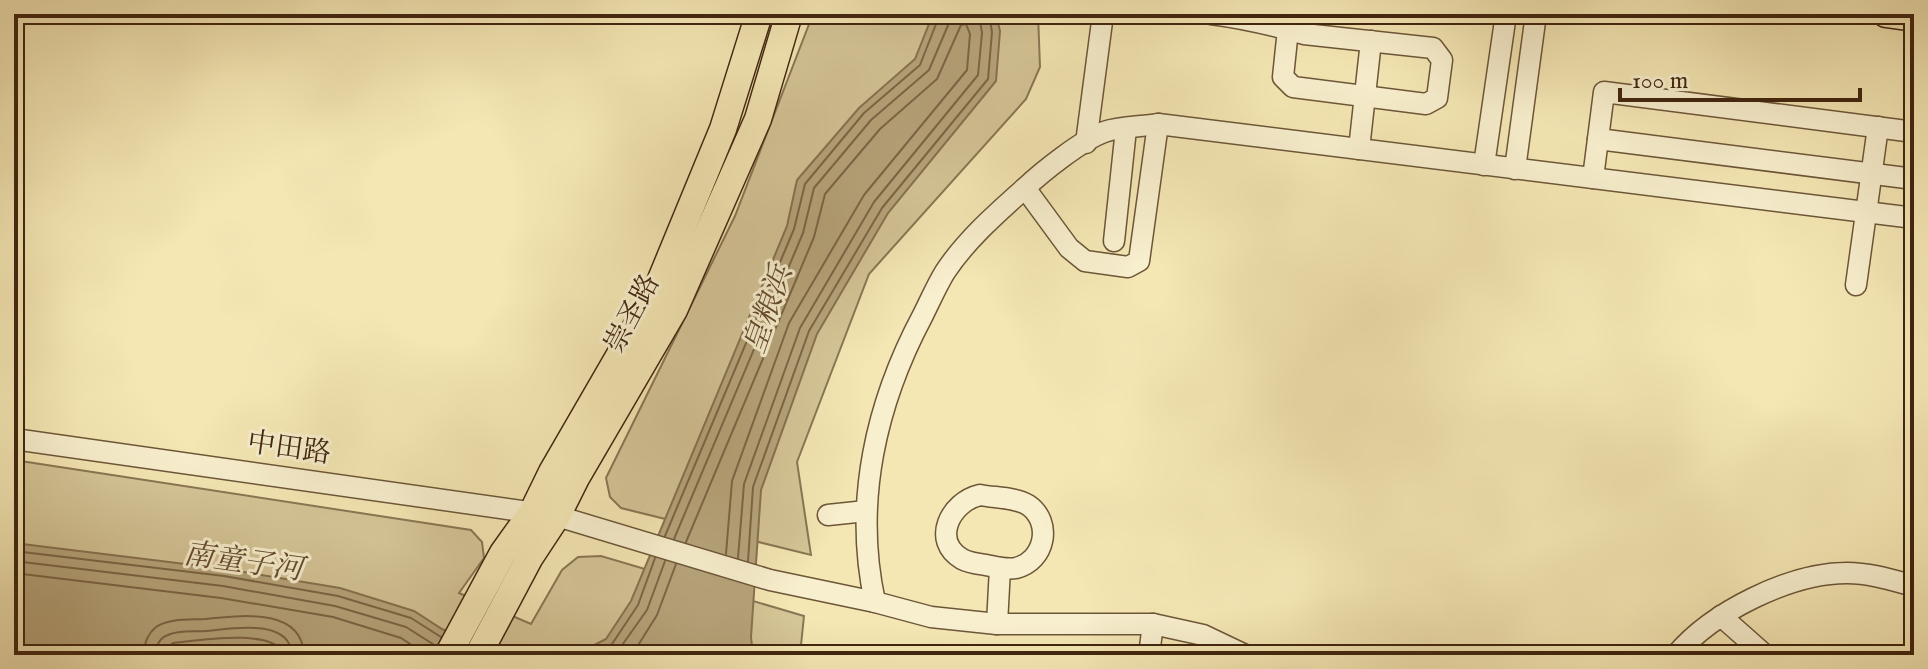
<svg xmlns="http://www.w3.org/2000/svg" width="1928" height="669" viewBox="0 0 1928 669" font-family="'IM FELL English','Noto Serif SC',serif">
  <rect width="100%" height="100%" fill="#f4e7b4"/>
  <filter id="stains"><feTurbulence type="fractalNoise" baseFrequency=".0025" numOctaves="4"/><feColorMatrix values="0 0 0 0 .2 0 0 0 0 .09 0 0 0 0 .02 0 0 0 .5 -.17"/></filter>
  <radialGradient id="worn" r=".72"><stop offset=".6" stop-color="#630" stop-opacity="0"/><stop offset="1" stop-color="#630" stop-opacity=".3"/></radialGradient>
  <g fill="#d5c698" stroke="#8a7654" stroke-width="2">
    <polygon points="813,14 1038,14 1040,67 1026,99 869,274 797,462 811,555 621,508 610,497 606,478 735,216"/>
    <polygon points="14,460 471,530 482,542 484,558 459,593 531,624 562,570 578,557 601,556 804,616 800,655 14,655"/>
  </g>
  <g fill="#b7a57c" stroke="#877250" stroke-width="2">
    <polygon points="933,14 996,14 1000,31 996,81 888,213 817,334 761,490 751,637 753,655 575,655 606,639 631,601 787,226 797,180 859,108 915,59"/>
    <polygon points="14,543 226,569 340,588 414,611 442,629 497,655 278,655 270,649 248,646 122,655 14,655"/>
  </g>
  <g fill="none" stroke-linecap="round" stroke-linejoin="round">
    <g stroke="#7c6546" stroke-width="2">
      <polyline points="665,536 794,229 805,184 864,113 920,65 940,14"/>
      <polyline points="674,539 803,233 814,188 871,120 929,70 949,23 950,14"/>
      <polyline points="686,542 814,237 825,194 880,129 937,79 961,25 966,24 970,34 967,70 864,195 789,323 732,481 726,554"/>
      <polyline points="14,551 224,576 338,596 411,618 441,637"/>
      <polyline points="738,558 744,484 800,328 874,202 978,75 982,33 979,14"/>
      <polyline points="14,561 223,586 335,606 406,627 436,646"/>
      <polyline points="748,561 753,487 809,331 882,208 988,79 992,32 989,14"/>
      <polyline points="14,573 221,598 333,617 401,638 427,655"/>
      <path d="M143 655C144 644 147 634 156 627 169 618 190 620 205 619 238 616 302 606 304 655"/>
      <path d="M155 655C156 646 159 638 168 635 178 630 194 632 205 631 230 629 290 617 292 655"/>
      <path d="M166 655 167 648 173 643C195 641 278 627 282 655"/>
      <polyline points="593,655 612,644 638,605 655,558"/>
      <polyline points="615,655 647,610 665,561"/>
      <polyline points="632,655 657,615 676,564"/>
    </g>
    <defs>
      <g id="minor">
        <path d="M1211 14C1243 18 1273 25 1304 34L1433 48 1442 60 1437 98 1426 104 1293 87 1283 77 1288 29"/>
        <polyline points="1598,139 1914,179"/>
        <polyline points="1086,143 1103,14"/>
        <polyline points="1359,149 1371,41"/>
        <polyline points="1484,165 1506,14"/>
        <polyline points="1515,169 1536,14"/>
        <polyline points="1593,178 1604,92 1914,132"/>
        <polyline points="1025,188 1069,248 1085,261 1128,267 1139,261 1158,124"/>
        <polyline points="1114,241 1126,129"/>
        <polyline points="1856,285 1878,127"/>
        <polyline points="14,439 557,516 770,580 875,602 931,617 997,624 1153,624 1203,635 1245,655"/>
        <path d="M980 495C995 498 1015 497 1028 505 1053 522 1045 561 1016 568 1006 570 996 567 986 565 979 564 969 563 962 559 931 541 950 502 980 495Z"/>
        <polyline points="828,515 866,511"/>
        <path d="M875 602C853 502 876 403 923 315 930 301 937 285 945 272 966 240 997 213 1025 188 1042 172 1082 140 1104 132 1120 126 1141 127 1158 124L1914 218"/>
        <polyline points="1721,616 1765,655"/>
        <polyline points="997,624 1000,568"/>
        <polyline points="1149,655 1153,624"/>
        <path d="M1676 655C1712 612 1790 573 1847 573 1870 573 1892 580 1914 586"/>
      </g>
      <g id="major">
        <polyline points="1886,14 1914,18"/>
        <polyline points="448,655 503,553 533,511 552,472 655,294 723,129 759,14"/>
        <polyline points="478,655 530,557 557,516 576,478 674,310 758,119 789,14"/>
      </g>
    </defs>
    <use href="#minor" stroke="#6d5638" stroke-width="23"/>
    <use href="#major" stroke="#40250f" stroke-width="29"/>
    <use href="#minor" stroke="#f8efce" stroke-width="20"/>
    <use href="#major" stroke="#f4e7b4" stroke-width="26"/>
  </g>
  <g text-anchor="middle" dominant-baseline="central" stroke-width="6" stroke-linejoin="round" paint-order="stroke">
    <g font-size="28" fill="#40250f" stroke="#f8efce">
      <text transform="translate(633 314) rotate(-62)">崇圣路</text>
      <text transform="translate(289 449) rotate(8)">中田路</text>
    </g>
    <g font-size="30" font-style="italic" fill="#644b30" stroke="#f8efce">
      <text transform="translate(769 310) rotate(-71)">皇粮浜</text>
      <text transform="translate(243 563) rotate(8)">南童子河</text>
    </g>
  </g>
  <rect width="1928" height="669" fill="none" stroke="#f4e7b4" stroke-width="48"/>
  <rect x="16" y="16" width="1896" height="637" fill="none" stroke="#40250f" stroke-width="4"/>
  <rect x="24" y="24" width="1880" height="621" fill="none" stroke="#40250f" stroke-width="2"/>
  <path d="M1620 88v12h240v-12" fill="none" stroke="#40250f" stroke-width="4"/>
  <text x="1632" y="88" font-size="24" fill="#40250f" stroke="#f8efce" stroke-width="6" paint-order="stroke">100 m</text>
  <rect width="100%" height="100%" filter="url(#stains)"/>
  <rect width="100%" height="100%" fill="url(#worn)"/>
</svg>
